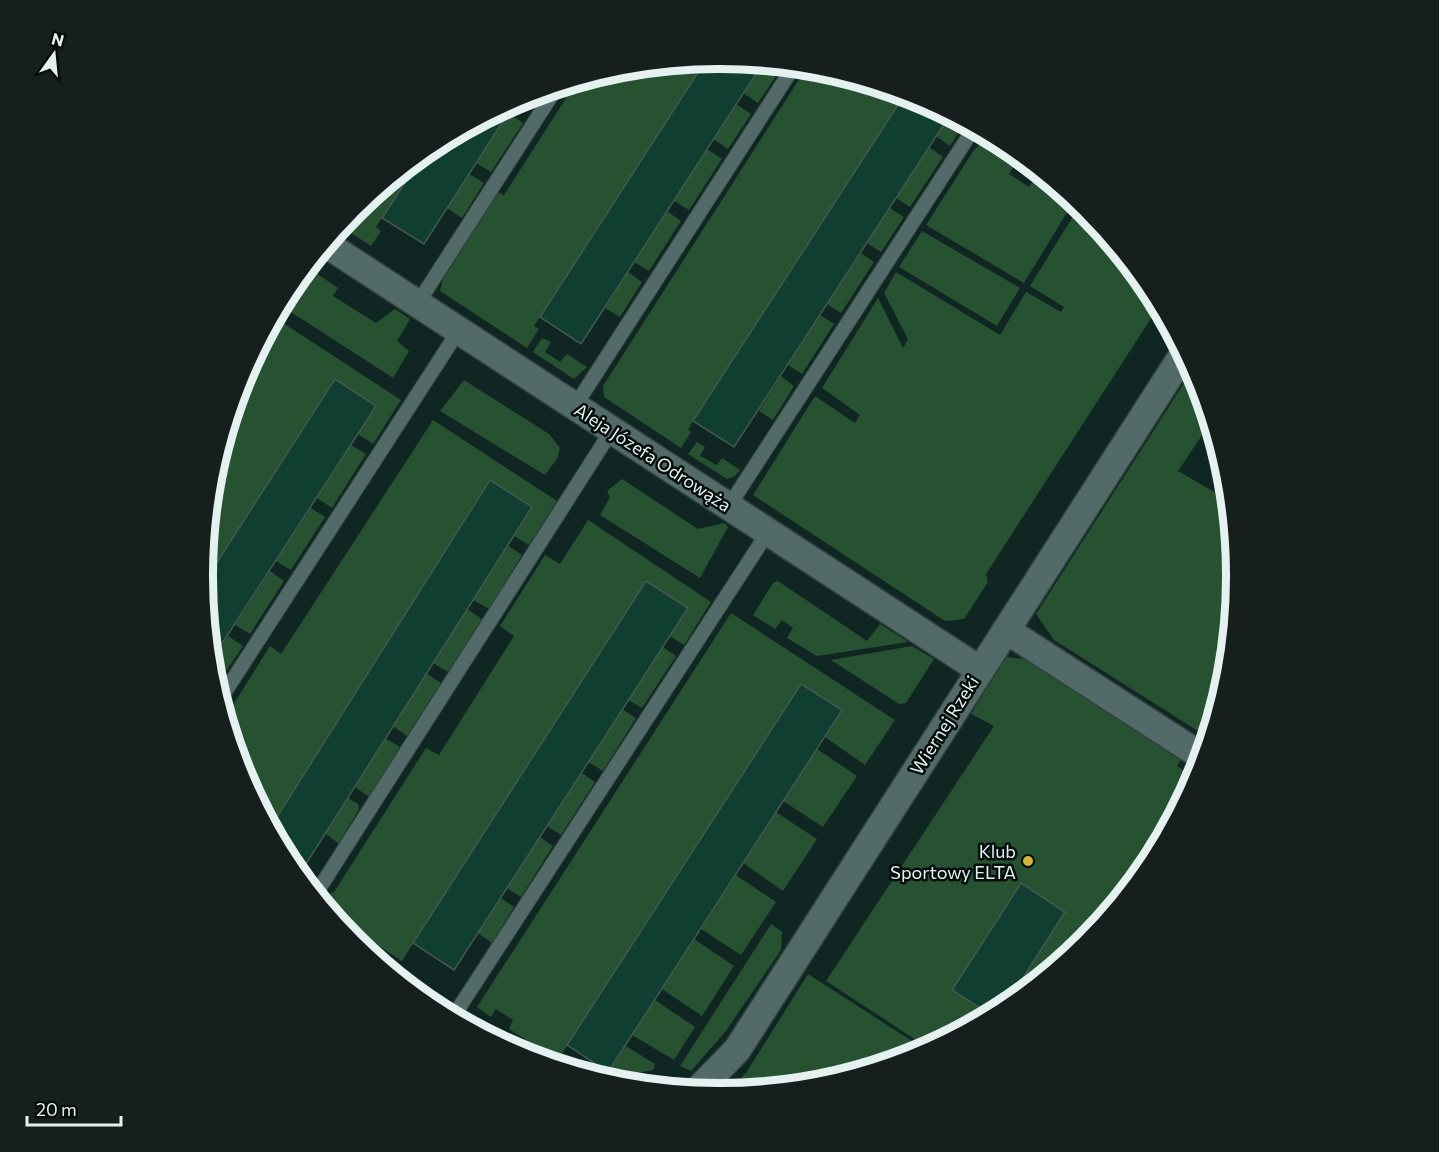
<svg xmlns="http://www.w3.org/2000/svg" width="1439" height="1152" viewBox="0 0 1439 1152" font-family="Commissioner,sans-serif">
  <rect width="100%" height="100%" fill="#0f2623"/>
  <g fill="#265231">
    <polygon points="706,60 534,326 539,329 527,348 440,291 443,279 498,192 504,195 577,81 619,68"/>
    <polygon points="763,63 783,65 758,103 743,93"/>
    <polygon points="807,67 821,69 905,94 693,421 688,430 691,432 681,448 604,397 603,386"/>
    <polygon points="736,104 751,114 728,149 713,139"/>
    <polygon points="508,113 523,123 491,172 476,163"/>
    <polygon points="950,115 964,123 950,146 936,136"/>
    <polygon points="988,136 1007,146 1020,156 1009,174 1029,187 1039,172 1074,201 1024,283 926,225 974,150"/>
    <polygon points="929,147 943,157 910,207 896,198"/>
    <polygon points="707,149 722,159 689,210 674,201"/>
    <polygon points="426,151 376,227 381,231 371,246 340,226 354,210"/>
    <polygon points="469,174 484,183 462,218 447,208"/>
    <polygon points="1080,205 1150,289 1159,306 986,574 988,582 964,619 945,621 753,495 815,396 855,423 860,415 822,388 878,298 903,348 908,339 884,293 896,272 1000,335 1026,292 1061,312 1064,307 1030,286"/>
    <polygon points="890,208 904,217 881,252 867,243"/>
    <polygon points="667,211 681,221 649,271 634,262"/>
    <polygon points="922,231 1020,288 997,326 899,267"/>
    <polygon points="861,253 874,262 841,313 827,304"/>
    <polygon points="307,267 338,288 333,296 376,323 395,309 410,319 397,341 409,351 393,378 280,305 289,288"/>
    <polygon points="628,272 642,282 620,317 605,308"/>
    <polygon points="820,315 834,324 802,374 788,365"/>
    <polygon points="274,317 401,400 373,444 358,434 376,406 335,380 203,584 212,475 242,378"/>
    <polygon points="542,338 551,342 545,352 560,362 567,354 587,367 574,379 533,352"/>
    <polygon points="1193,369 1198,378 1211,422 1178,471 1230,501 1237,576 1227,677 1209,738 1054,640 1036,614"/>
    <polygon points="781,376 794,386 773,420 759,411"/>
    <polygon points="464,380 549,434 560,448 557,459 545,475 440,411"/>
    <polygon points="433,420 557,501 529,545 514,536 532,507 490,480 270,828 241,774 222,709 228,713 270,646 281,654"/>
    <polygon points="697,442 705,447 700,456 717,465 722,458 740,470 735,476 727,479 688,454"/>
    <polygon points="351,445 366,454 332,508 317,498"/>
    <polygon points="622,479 698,529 724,523 728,527 700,578 600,515 610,497 607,491"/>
    <polygon points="311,508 325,517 291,570 276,561"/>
    <polygon points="588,520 711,602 684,645 670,636 646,582 402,961 332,916 321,902 325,896 334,892 426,748 439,755 514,636 500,626 545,555 560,564"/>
    <polygon points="507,545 522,555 489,609 473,600"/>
    <polygon points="270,571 284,581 250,634 235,625"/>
    <polygon points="778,581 867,641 880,624 908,642 817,656 787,638 793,628 782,620 775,629 753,615 773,583"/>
    <polygon points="467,609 482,619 448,672 433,663"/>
    <polygon points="731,613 895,720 865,765 825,737 842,710 801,684 558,1060 509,1029 513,1020 496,1009 491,1017 477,1007"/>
    <polygon points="228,636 243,646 215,687 211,663"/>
    <polygon points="912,646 934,659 906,703 899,704 831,660"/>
    <polygon points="663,647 676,656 642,708 628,700"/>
    <polygon points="1006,657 1032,660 1182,758 1177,766 1186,772 1192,765 1199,770 1150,864 1085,942 1007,1006 928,1048 826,981 994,726 971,714"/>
    <polygon points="426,673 441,683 407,736 393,726"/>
    <polygon points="622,709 636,718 603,771 588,762"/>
    <polygon points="385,738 400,747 369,797 355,787"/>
    <polygon points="817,749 857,776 823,827 783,801"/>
    <polygon points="582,773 595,782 561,835 547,826"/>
    <polygon points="348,798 358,804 359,809 339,844 325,833"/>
    <polygon points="776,812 817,839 783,891 743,863"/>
    <polygon points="540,837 553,846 521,897 507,888"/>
    <polygon points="736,875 776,902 741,955 701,929"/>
    <polygon points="501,898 514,907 492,943 478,933"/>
    <polygon points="771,924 782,932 781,950 726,1031 691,1071 680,1066"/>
    <polygon points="694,939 734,966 702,1016 662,989"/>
    <polygon points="808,974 926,1050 917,1054 820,1084 726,1093 746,1073"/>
    <polygon points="655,1000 695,1027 674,1060 632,1035"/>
    <polygon points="467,1014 542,1060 521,1054 466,1024"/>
    <polygon points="626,1046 655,1064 653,1070 617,1077 608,1072"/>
  </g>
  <g fill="#103e30" stroke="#435850" stroke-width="1.5">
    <polygon points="720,58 763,63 581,344 540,317 706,60"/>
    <polygon points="905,94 918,98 950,115 734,447 693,421"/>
    <polygon points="516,101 424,244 382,218 426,151 432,146"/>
    <polygon points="335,379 376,406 210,662 203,584"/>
    <polygon points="490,480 532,507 299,875 289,863 270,828"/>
    <polygon points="646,581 688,608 454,970 413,943"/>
    <polygon points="801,684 842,710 608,1072 567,1045"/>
    <polygon points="1021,883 1065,912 1003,1009 991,1015 952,990"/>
  </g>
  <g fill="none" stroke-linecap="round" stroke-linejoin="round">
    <defs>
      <g id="service">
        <polyline points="418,303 557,87"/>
        <polyline points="575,406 794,66"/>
        <polyline points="729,506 974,128"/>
        <polyline points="219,701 459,330"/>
        <polyline points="315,895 612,430"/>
        <polyline points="453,1017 768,532"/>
      </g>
      <g id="minor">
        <polyline points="326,244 980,670"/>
        <polyline points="1006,630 1203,757"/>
        <polyline points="697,1091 737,1050 1184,353"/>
      </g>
    </defs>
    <use href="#service" stroke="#32413f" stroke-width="16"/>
    <use href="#minor" stroke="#32413f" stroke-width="30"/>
    <use href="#service" stroke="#536b68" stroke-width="14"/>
    <use href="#minor" stroke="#536b68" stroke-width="27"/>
  </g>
  <circle fill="#d4b635" stroke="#050d0c" stroke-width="2" cx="1028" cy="861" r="6"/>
  <g text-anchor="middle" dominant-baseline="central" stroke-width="5" stroke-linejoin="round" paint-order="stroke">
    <g font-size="18" fill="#e4f1f0" stroke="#050d0c">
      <text transform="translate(653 457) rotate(33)">Aleja Józefa Odrowąża</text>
      <text transform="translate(944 725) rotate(-58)">Wiernej Rzeki</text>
    </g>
    <g font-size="18" fill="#e4f1f0" stroke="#050d0c" text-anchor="end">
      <text x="1016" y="851">Klub<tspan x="1016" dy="21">Sportowy ELTA</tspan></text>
    </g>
  </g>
  <path d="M0 0H1439V1152H0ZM719 69H720A506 506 0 0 1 1226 575V577A506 506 0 0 1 720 1083H719A506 506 0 0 1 213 577V575A506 506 0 0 1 719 69Z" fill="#171f1e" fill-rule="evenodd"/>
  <path fill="none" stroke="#e4f1f0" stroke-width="8" d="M719 69H720A506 506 0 0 1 1226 575V577A506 506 0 0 1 720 1083H719A506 506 0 0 1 213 577V575A506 506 0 0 1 719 69Z"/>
  <g transform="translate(54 54) rotate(15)" stroke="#050d0c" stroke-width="4.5" paint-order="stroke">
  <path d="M0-4.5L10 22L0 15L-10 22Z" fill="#e4f1f0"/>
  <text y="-9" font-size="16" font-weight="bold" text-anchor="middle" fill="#e4f1f0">N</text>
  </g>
  <path d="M27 1116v9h94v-9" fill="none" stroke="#e4f1f0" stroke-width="3"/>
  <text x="36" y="1116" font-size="18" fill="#e4f1f0" stroke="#050d0c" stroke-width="4.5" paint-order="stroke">20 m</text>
</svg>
